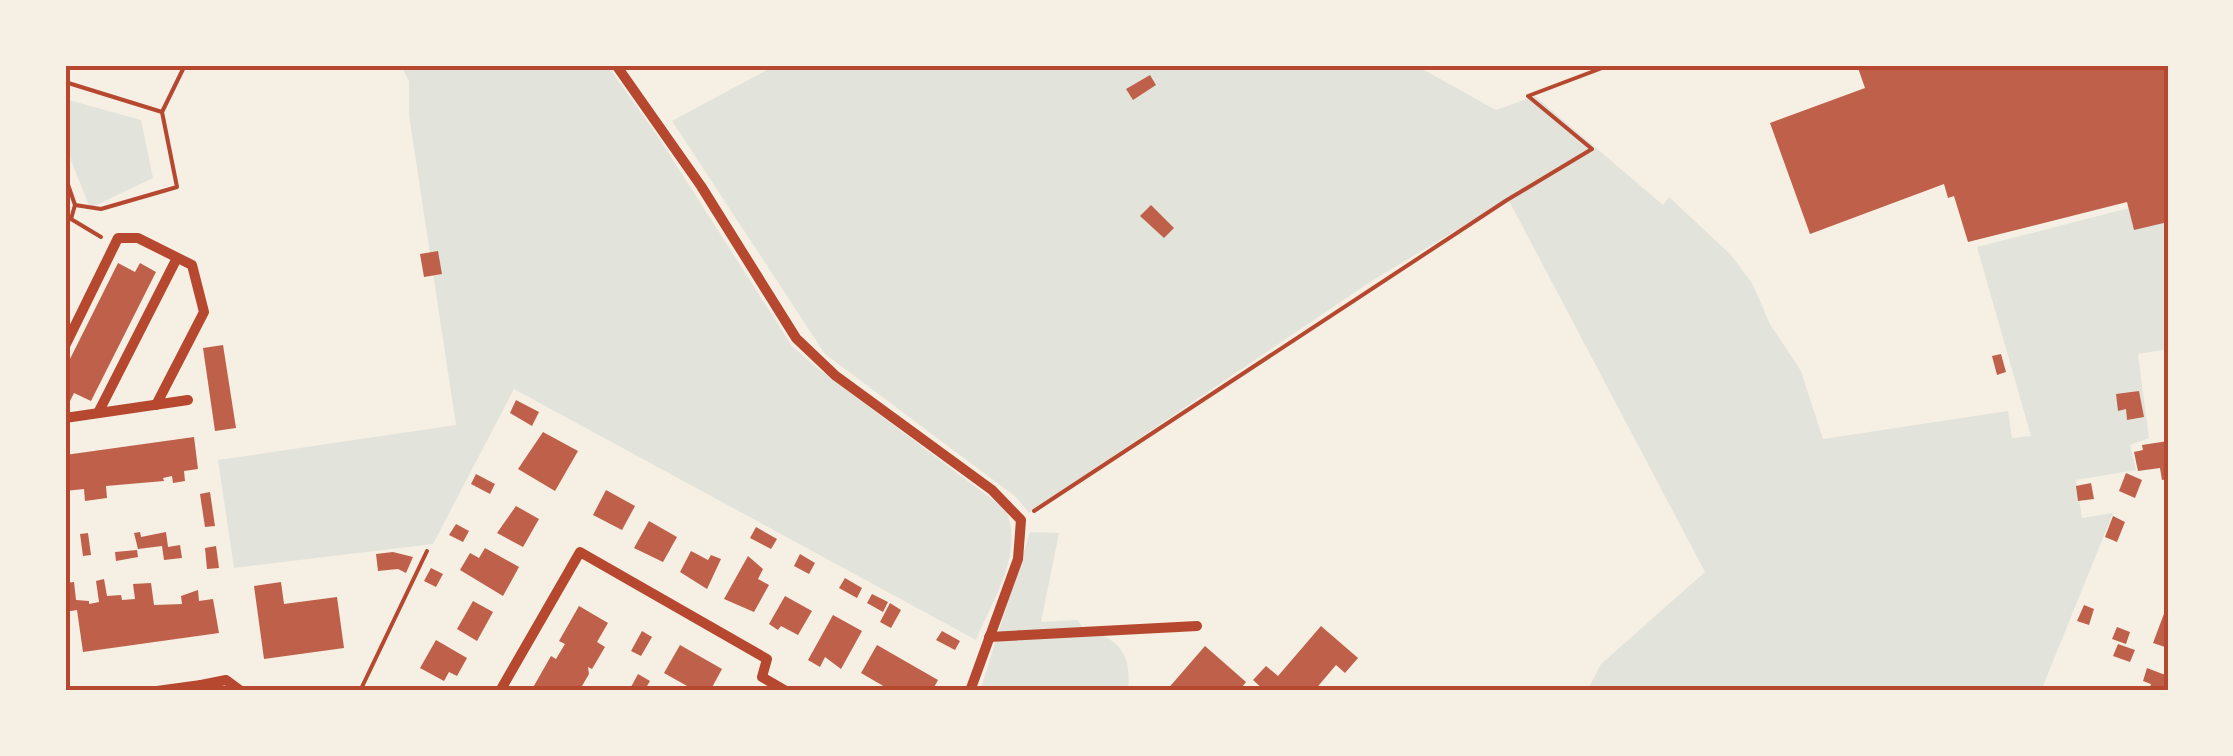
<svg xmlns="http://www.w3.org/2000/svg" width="2233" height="756" viewBox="0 0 2233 756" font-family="Overpass,sans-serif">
  <rect width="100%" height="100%" fill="#f6efe4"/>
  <g fill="#e2e4dc">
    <path d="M401 65H607L659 138 792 346 816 367 1005 509C1026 550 992 601 976 640L514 389 433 544 234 568 218 460 456 425 409 115V81Z"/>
    <polygon points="776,65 1415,65 1496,110 1535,96 1663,205 1669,197 1730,254 1752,283 1770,324 1801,371 1823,439 2008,411 2012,438 2031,436 1977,247 2168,198 2168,349 2138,354 2149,438 2130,445 2136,470 2076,480 2082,518 2113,513 2041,691 1587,691 1601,664 1705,572 1508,199 1370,282 1029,513 1016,497 825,354 672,121"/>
    <polygon points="65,99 141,120 153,178 90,208 65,145"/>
    <path d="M1030 532 1059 533 1041 622 1078 620 1083 628C1119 639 1132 652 1128 691H980Z"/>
  </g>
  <g fill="#bf614a">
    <polygon points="1857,65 2168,65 2168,222 2134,230 2127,202 1968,242 1954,196 1948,198 1944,184 1810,234 1770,123 1865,88"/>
    <polygon points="1150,75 1156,85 1133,100 1126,89"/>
    <polygon points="1151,205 1174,228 1164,238 1140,216"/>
    <polygon points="438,251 442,274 424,277 420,254"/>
    <polygon points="118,263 135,272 140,263 156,272 91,401 74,393 70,401 65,399 65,369"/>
    <polygon points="223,345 236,428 215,431 203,348"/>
    <polygon points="2001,354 2006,372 1997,375 1992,356"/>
    <polygon points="2139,391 2144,417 2127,420 2126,409 2118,411 2116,394"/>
    <polygon points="516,400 539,412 532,426 510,413"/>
    <polygon points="543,432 578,451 555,491 518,469"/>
    <polygon points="194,437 198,469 184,471 185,481 173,483 172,476 163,478 164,481 106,486 107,498 85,501 84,489 65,491 65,455"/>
    <polygon points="2168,441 2168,479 2162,480 2160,468 2138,471 2134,452 2143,450 2142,445"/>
    <polygon points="2126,473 2142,480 2135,498 2119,491"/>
    <polygon points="476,474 495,484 490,494 471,484"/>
    <polygon points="2091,483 2094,499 2078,501 2076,486"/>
    <polygon points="606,490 635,506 622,530 593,515"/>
    <polygon points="210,492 215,526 205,527 200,494"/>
    <polygon points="516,506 539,519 523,547 497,533"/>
    <polygon points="2113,516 2125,522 2117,542 2105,537"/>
    <polygon points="649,521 677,537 663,562 634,548"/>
    <polygon points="456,524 469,531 463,542 449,535"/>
    <polygon points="756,527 777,539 771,549 750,538"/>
    <polygon points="140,532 141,537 166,532 168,547 180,545 182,558 164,560 162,546 138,549 134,533"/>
    <polygon points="88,533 91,555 83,556 80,534"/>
    <polygon points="216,546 219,568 207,569 205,548"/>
    <polygon points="485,548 519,567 503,596 460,570 470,553 479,558"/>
    <polygon points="137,550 138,557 116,561 115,552"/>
    <polygon points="691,551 708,560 711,555 721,559 707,589 680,572"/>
    <polygon points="393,552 413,557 406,573 398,569 378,571 376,554"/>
    <polygon points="800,554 815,563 809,574 794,566"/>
    <polygon points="748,556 763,569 758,579 769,585 754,612 724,599"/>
    <polygon points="431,568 443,574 436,587 424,581"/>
    <polygon points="845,578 862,588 857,598 839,588"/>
    <polygon points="104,579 107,596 121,595 122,600 135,599 133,584 151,583 154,605 182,604 181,596 198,590 199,601 213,599 219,633 83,652 77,610 65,612 65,583 74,582 76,600 89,601 89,604 99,602 96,581"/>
    <polygon points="281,582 284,604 337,597 344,648 264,659 254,586"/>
    <polygon points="872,594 888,602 883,612 867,603"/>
    <polygon points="785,596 812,611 798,635 781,626 778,630 769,624"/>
    <polygon points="473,601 493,612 477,641 457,629"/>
    <polygon points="890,603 901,610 891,628 880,622"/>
    <polygon points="2168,603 2168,648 2153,643"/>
    <polygon points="2084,605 2094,609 2089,625 2077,621"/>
    <polygon points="579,606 608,623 597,642 605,647 592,669 588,667 589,674 582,686 574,691 531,691 551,656 556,659 565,644 559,641"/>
    <polygon points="833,615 862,631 841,669 825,657 820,667 808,660"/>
    <polygon points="1321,626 1358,658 1345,673 1336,665 1314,691 1265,691 1253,680 1266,666 1278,676"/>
    <polygon points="2117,627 2130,632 2126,644 2112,639"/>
    <polygon points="642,631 652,637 641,656 631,651"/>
    <polygon points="942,631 960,641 955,650 936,640"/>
    <polygon points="436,640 467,658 457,676 449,672 444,681 420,668"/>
    <polygon points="2118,644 2135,650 2130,662 2113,656"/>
    <polygon points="680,645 722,669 710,691 696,691 664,673"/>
    <polygon points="877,645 938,680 932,691 892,691 861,673"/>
    <polygon points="1205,646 1246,682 1239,691 1166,691"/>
    <polygon points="2147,668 2168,676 2168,691 2149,691 2151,684 2143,681"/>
    <polygon points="638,674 650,681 644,691 631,687"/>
  </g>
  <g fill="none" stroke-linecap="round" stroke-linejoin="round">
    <g stroke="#b5482f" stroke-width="4">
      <polyline points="65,82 162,112 185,65"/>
      <polyline points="65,176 75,205 71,219 101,237"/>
      <polyline points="75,205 101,209 177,187 162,112"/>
      <polyline points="1034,511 1507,200 1592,149 1528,96 1610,65"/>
      <polyline points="360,691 427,551"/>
    </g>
    <g stroke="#b5482f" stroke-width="10">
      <polyline points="616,65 701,186 796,338 836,376 992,490 1021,520 1018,559 970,691"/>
      <polyline points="65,346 118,238 138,238 192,265 204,312 156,405"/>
      <polyline points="98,413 177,258"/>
      <polyline points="65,418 188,400"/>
      <polyline points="989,637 1197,626"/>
      <polyline points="157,691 201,685"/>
      <polyline points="198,691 201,685 226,680 241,691"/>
      <polyline points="500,691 580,552 767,659 762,677 786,691"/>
    </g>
  </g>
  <rect width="2233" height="756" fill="none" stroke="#f6efe4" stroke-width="135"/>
  <rect x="68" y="68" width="2098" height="620" fill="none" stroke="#b5482f" stroke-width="4"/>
</svg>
